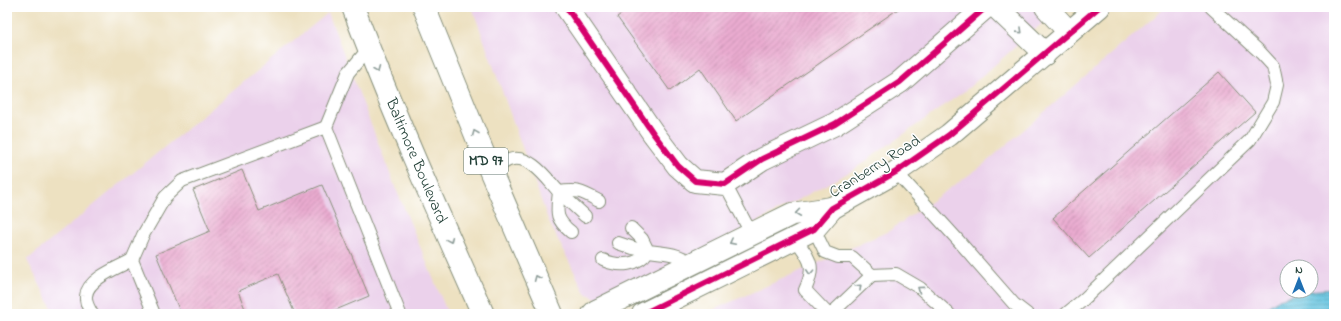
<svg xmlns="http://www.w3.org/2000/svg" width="1341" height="321" viewBox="0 0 1341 321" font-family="'Indie Flower',sans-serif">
  <defs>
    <pattern id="water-rules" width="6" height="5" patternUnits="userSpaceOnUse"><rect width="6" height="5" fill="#62c3e0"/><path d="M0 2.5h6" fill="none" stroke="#50a0b6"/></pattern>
    <pattern id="building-hatch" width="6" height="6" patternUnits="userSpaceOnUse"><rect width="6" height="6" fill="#eaabd0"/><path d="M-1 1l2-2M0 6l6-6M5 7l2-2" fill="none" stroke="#bd8caa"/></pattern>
  </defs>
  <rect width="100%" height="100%" fill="#fff"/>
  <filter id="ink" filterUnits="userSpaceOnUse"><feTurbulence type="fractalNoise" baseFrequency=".025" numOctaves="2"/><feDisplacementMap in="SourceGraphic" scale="8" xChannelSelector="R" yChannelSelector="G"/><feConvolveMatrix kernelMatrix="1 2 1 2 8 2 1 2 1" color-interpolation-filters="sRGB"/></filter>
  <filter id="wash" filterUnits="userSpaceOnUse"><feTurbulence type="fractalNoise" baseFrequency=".012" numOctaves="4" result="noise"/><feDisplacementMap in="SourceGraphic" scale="16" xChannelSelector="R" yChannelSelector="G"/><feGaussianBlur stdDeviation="0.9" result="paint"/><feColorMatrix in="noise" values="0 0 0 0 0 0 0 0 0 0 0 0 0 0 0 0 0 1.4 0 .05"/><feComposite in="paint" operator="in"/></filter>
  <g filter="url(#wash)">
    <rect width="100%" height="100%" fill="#ede1c1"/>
    <g fill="#ebd1eb" fill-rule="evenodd">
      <polygon points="472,7 1061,7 966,90 853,170 635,288 600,300 585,293 549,222"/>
      <path d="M1166 7H1334V314H704L889 231 983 165ZM1287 267H1311V291H1287Z"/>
      <polygon points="328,13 394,184 448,314 55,314 27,260"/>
    </g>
    <polygon fill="url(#water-rules)" stroke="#40808a" points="1334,289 1334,314 1257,314 1279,299 1306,291"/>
    <g id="blocks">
      <g fill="url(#building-hatch)">
        <polygon points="631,7 901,7 736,121 700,68 670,91 617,17"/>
        <polygon points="1219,72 1255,112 1089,258 1053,218"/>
        <polygon points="242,170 259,211 322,185 369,296 326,314 295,314 278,274 238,291 247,314 181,314 156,254 210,231 193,190"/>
      </g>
    </g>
  </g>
  <g filter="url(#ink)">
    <use href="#blocks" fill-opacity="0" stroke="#868f7a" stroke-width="1"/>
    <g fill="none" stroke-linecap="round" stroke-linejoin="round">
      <defs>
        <g id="service">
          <polyline points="369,48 348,73 326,127 400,314"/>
          <path d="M490 170C496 167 503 163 509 160 530 153 547 179 559 192 578 189 582 192 599 201"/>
          <polyline points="896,172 957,239 1014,304 1027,314"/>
          <polyline points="725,184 751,233"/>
          <path d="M559 192C557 212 554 218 571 232"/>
          <polyline points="559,192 585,216"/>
          <path d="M631 228 642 239 648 251C665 253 677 253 691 263"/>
          <polyline points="814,229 825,252 838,257 852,257 872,275 831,314"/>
          <path d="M795 238C809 259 817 264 805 290L828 314"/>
          <path d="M603 260C619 267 639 266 648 251L633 248 618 243"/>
          <polyline points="872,275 896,274 920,288 949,314"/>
          <polyline points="669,301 674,314"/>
          <path d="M92 314C89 308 85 303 86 296 87 279 119 267 132 260"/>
          <polyline points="154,314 132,260 143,235 165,197 182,181 326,127"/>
          <polyline points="1066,314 1083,300 1250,140 1273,102 1277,85 1273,66 1261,53 1211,7"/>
        </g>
        <g id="minor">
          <polyline points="568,7 567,8 653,133 678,166 695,181 725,184 762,159 835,124 900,82 986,7"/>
          <polyline points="996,7 1045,54"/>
          <polyline points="1046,7 1069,32"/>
        </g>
        <g id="tertiary">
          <polyline points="593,314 596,311 792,214 832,208"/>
          <polyline points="643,314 814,229 832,208 896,172 949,135 1099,7"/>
        </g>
        <g id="trunk">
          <path d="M353 7C392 111 438 213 483 314"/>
          <polyline points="424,7 490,170 552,314"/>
        </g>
      </defs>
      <use href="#service" stroke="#868f7a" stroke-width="14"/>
      <use href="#minor" stroke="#868f7a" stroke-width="24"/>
      <use href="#tertiary" stroke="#868f7a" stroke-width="24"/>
      <use href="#trunk" stroke="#868f7a" stroke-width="24"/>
      <use href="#service" stroke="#fff" stroke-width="12"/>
      <use href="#minor" stroke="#fff" stroke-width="22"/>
      <use href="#tertiary" stroke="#fff" stroke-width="22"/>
      <use href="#trunk" stroke="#fff" stroke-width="22"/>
      <defs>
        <g id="cycleway">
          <polyline points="568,7 567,8 653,133 678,166 695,181 725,184 762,159 835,124 900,82 986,7"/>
          <polyline points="643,314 814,229 832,208 896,172 949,135 1099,7"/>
        </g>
      </defs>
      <use href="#cycleway" stroke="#fff" stroke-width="8"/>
      <use href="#cycleway" stroke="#d6006c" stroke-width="6"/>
    </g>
    <defs><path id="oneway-chevron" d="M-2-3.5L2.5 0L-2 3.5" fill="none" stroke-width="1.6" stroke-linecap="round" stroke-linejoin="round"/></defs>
    <g stroke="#8f9e9a">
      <use href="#oneway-chevron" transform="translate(1020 31) rotate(44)"/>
      <use href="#oneway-chevron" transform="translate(377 70) rotate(68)"/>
      <use href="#oneway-chevron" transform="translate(475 133) rotate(-112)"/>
      <use href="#oneway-chevron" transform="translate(798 213) rotate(172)"/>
      <use href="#oneway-chevron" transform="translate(450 240) rotate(66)"/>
      <use href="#oneway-chevron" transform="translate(732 242) rotate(153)"/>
      <use href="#oneway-chevron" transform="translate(810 272) rotate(93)"/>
      <use href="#oneway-chevron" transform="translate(537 278) rotate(-113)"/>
      <use href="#oneway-chevron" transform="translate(859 287) rotate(-44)"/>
      <use href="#oneway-chevron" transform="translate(920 289) rotate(-144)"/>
    </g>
  </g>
  <g text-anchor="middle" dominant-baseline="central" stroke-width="3" stroke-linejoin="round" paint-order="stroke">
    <rect fill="#fff" stroke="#627771" stroke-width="1" x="464" y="148" width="44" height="26" rx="3"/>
    <g font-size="15" font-weight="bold" fill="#1f3d34">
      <text x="486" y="161">MD 97</text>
    </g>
    <g font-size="16" fill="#1f3d34" stroke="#fff">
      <text transform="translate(416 161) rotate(67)">Baltimore Boulevard</text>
      <text transform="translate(875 167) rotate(-32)">Cranberry Road</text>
    </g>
  </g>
  <rect width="1341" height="321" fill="none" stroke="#fff" stroke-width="24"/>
  <g transform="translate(1299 279)"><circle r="19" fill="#ffffff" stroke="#a5b1ae"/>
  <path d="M0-3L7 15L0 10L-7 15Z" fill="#1f6fb2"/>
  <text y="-6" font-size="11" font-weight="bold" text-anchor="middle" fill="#1f3d34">N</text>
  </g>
</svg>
